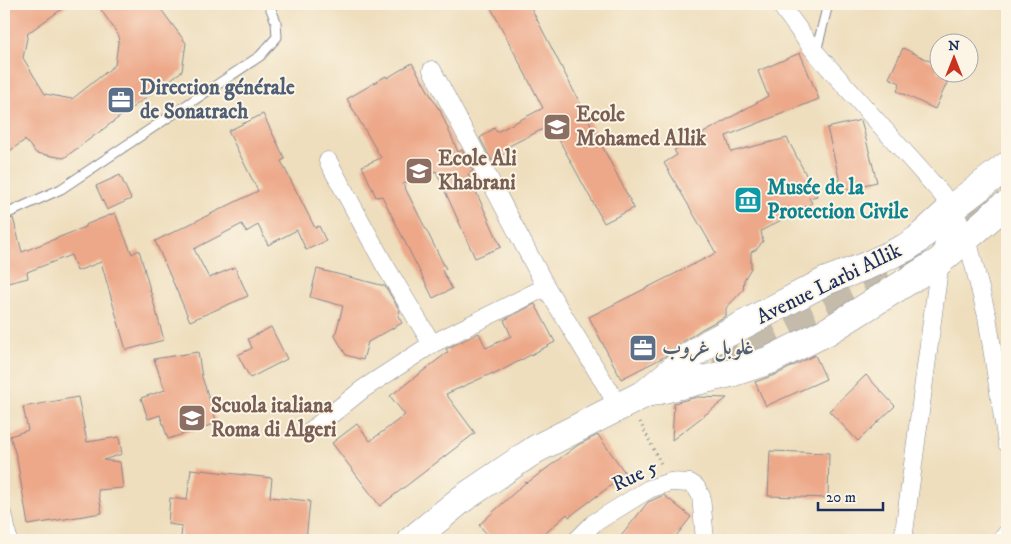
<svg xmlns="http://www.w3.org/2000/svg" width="1011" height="544" viewBox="0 0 1011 544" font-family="'IM FELL DW Pica',Amiri,serif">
  <rect width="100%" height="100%" fill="#fcf5e5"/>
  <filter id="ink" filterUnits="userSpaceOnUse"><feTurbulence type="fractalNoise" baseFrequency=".02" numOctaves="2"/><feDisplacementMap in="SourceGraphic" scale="10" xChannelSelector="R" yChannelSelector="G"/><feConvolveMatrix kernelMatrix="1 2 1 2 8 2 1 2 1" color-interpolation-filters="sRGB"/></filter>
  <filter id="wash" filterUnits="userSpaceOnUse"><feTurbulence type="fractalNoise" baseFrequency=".0096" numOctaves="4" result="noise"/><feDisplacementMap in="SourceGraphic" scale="20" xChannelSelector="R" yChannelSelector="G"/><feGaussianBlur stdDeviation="1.12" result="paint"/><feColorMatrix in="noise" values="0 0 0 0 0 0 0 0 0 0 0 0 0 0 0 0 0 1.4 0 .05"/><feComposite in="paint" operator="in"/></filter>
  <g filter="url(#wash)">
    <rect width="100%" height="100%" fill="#eedebd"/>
    <g id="blocks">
      <g fill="#eda889">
        <polygon points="4,4 69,4 28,33 23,58 45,94 72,99 115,65 119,36 97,4 157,4 186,43 182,71 64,158 36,153 25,140 4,155"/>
        <polygon points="489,4 529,4 634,208 604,223 551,125 509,146 511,150 492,161 480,138 494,128 497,132 543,108"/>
        <polygon points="903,48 938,65 938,72 952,72 935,109 897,91 900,83 889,78"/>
        <polygon points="800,53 819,99 726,136 731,152 787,138 817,196 809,198 812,203 761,231 763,241 757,249 751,252 751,268 744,280 743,290 726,308 726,316 702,329 678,345 664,357 621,379 589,317 716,253 664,163 677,155 674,150 768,96 758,71"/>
        <polygon points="412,63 438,108 439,108 458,152 462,150 473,171 468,174 501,247 475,258 436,171 403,184 446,269 442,270 452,289 433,298 382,196 376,197 362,166 381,158 347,99 386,76 387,78"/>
        <polygon points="263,114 285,159 281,161 315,228 319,226 326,241 306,250 297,230 268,245 258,225 246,232 242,224 194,249 209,278 235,267 248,296 190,321 155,241 258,191 228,131"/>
        <polygon points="861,120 877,182 842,190 827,128"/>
        <polygon points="120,175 131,199 107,210 96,186"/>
        <polygon points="115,213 132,254 139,250 164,340 126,350 101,262 77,271 71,255 27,272 28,278 4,284 4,221 13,218 22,252 85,227 85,225"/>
        <polygon points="317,269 385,286 400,311 398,316 402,323 368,342 363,360 346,355 335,336 343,306 310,297"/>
        <polygon points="535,304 555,342 493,375 493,373 446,394 475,433 380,506 332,443 357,424 370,441 405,415 390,396 448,352 446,349 479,333 486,348 511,336 504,320"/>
        <polygon points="271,327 287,359 250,378 238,355 252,348 248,339"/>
        <polygon points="198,352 202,377 217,423 168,439 160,415 148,419 141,398 165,390 154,359"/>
        <polygon points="815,355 826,379 766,406 755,382 777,374"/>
        <polygon points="866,375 895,406 858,441 829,411"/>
        <polygon points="78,397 87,442 119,437 122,454 103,460 120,462 123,488 98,490 102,513 28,525 17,459 10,436 28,430 23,407"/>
        <polygon points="697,397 727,398 672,440 674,403"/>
        <polygon points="598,435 626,474 569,517 567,514 538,540 492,540 479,525 526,482 527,483 578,445"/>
        <polygon points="770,451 829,453 828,498 768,496"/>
        <polygon points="191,469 272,478 270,497 310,501 306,540 200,540 181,538 182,526 168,524 170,498 187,500"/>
        <polygon points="664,495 691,517 673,540 618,540 648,502"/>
      </g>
    </g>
  </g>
  <g filter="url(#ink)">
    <use href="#blocks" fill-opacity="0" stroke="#84868e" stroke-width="1"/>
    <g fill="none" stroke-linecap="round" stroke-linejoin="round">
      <path stroke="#c4bbaa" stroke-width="28" stroke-dasharray="28 14" stroke-linecap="butt" d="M675 380C749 346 822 312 892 272 933 248 967 215 1007 191"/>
      <defs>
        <g id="service">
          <polyline points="816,52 828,4"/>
          <polyline points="4,215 61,189 260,56 277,37 276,22 269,4"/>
        </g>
        <g id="minor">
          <polyline points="780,4 815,52 941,193 952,208 967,238 987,316 1007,443"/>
          <polyline points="432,70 546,287 619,407"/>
          <polyline points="328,161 384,264 432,344"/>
          <polyline points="308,433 363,389 432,344 546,287"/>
          <polyline points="4,517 8,540"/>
          <polyline points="577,540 594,523 649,489 670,482 690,483 696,487 701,496 705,540"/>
          <polyline points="903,540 940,261 951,209"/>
          <polyline points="1002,540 1007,533"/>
        </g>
        <g id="primary">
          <polyline points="652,392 731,373 770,360 828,331 940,261 1001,208 1007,205"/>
          <polyline points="412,540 462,499 536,449 646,393 687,358 711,342 826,281 866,266 905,248 917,240 952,208 1007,166"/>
        </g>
      </defs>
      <use href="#service" stroke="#84868e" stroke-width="11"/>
      <use href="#minor" stroke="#84868e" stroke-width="19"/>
      <use href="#primary" stroke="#84868e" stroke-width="29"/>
      <polyline stroke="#84868e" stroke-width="3" stroke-dasharray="1 4" stroke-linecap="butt" points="640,422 662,466"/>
      <use href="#service" stroke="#fff" stroke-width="9"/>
      <use href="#minor" stroke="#fff" stroke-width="18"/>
      <use href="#primary" stroke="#fff" stroke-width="28"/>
    </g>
  </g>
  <defs>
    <symbol id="office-square" viewBox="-11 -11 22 22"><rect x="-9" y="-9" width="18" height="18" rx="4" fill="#5c6f8a" stroke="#fcf5e5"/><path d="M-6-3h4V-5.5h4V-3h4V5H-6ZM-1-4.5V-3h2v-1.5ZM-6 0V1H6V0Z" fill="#fff"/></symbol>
    <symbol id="school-square" viewBox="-11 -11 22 22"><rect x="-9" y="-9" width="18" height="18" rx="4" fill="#8d6e63" stroke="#fcf5e5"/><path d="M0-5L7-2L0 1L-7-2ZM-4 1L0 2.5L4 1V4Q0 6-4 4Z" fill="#fff"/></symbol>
    <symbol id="museum-square" viewBox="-11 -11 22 22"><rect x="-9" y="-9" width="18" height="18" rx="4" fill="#0f9aa8" stroke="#fcf5e5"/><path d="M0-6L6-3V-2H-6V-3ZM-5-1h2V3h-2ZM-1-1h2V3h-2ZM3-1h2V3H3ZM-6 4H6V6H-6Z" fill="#fff"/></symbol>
  </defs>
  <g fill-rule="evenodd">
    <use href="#office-square" x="105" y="84" width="32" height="32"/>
    <use href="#school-square" x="541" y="111" width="32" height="32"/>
    <use href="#school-square" x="403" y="155" width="32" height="32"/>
    <use href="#museum-square" x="732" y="184" width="32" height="32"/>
    <use href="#office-square" x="627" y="332" width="32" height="32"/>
    <use href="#school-square" x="176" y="402" width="32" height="32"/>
  </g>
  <g text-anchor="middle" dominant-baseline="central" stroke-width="4" stroke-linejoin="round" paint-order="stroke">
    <g font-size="21" font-weight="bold" fill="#4e5e75" stroke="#fcf5e5" text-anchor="start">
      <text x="140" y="88">Direction générale<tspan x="140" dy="24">de Sonatrach</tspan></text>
      <text x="662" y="348">غلوبل غروب</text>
    </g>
    <g font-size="21" font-weight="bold" fill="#785e54" stroke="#fcf5e5" text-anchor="start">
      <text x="576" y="115">Ecole<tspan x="576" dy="24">Mohamed Allik</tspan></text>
      <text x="438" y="159">Ecole Ali<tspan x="438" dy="24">Khabrani</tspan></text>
      <text x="211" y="406">Scuola italiana<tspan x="211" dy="24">Roma di Algeri</tspan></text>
    </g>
    <g font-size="21" font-weight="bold" fill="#0d838f" stroke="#fcf5e5" text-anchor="start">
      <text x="767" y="188">Musée de la<tspan x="767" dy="24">Protection Civile</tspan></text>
    </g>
    <g font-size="21" fill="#1b2f5e" stroke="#fcf5e5">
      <text transform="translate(829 284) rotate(-26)">Avenue Larbi Allik</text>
      <text transform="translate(635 476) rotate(-25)">Rue 5</text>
    </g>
  </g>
  <rect width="1011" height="544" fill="none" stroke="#fcf5e5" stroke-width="20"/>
  <g transform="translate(954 58)"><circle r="24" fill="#fcf5e5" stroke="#a2a6af"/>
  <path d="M0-4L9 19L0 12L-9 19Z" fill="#c8321e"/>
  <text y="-8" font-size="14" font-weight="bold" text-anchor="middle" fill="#1b2f5e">N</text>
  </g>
  <path d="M818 502v8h65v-8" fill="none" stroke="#1b2f5e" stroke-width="2.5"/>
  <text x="826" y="502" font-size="15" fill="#1b2f5e" stroke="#fcf5e5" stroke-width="4" paint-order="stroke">20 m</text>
</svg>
